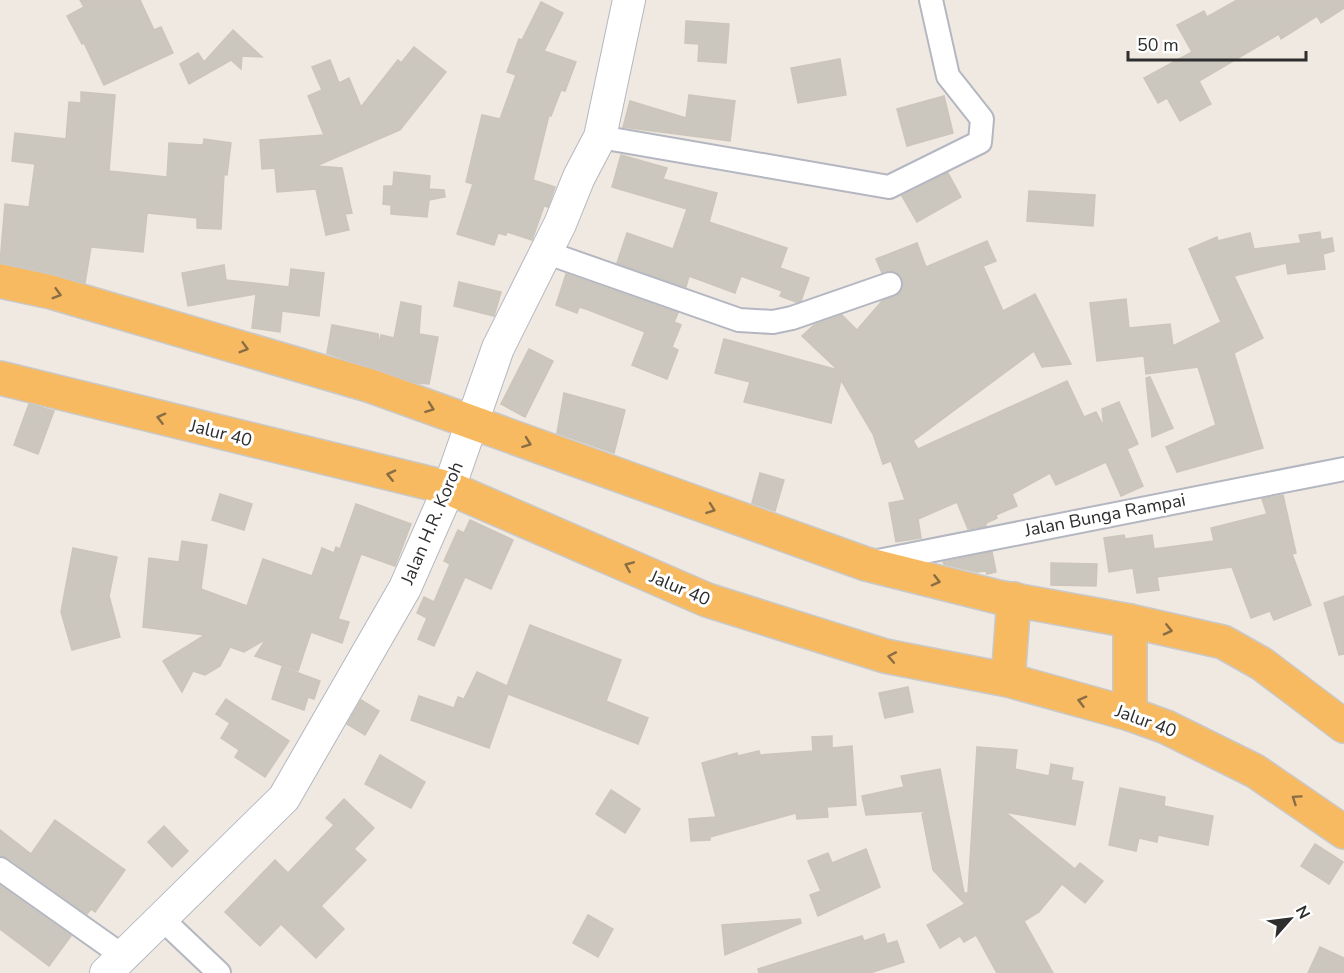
<svg xmlns="http://www.w3.org/2000/svg" width="1344" height="973" viewBox="0 0 1344 973" font-family="'Nunito Sans',sans-serif">
  <rect width="100%" height="100%" fill="#efe9e1"/>
  <g fill="#cbc7bf" stroke="#cbc5ba" stroke-width="1.5">
    <polygon points="80,0 140,0 154,30 161,27 173,53 104,85 84,43 82,44 67,16 84,7"/>
    <polygon points="1237,0 1344,0 1344,8 1321,23 1317,16 1281,39 1279,34 1199,81 1211,104 1180,121 1167,98 1158,103 1144,78 1192,52 1177,25 1204,11 1207,17"/>
    <polygon points="541,2 563,13 544,51 576,62 565,91 561,90 551,116 549,115 533,180 555,187 548,207 544,206 532,240 507,232 506,235 498,233 494,245 457,234 473,184 466,182 482,115 500,119 516,75 507,72 519,39 522,40"/>
    <polygon points="686,21 729,24 726,63 698,61 699,44 685,43"/>
    <polygon points="233,30 262,57 242,56 241,69 231,60 189,84 180,64 198,53 204,62"/>
    <polygon points="414,47 446,72 400,130 316,166 342,168 352,213 345,214 349,230 326,235 316,189 277,192 275,168 262,169 260,140 324,135 308,96 322,90 312,67 330,60 339,83 349,78 361,107 398,60 401,63"/>
    <polygon points="840,59 846,95 798,103 791,68"/>
    <polygon points="81,92 115,95 109,171 167,177 169,143 203,145 204,139 231,143 227,175 224,174 221,229 197,228 197,218 147,213 143,252 91,247 85,283 0,263 5,204 29,207 35,164 12,161 15,133 66,139 69,102 81,103"/>
    <polygon points="689,95 735,101 730,141 623,127 630,101 686,118"/>
    <polygon points="944,96 953,133 907,146 897,109"/>
    <polygon points="621,155 667,168 663,179 717,193 709,222 787,248 780,268 809,278 801,301 796,302 780,296 782,291 741,276 735,293 689,276 686,287 617,263 627,233 673,249 687,209 612,187"/>
    <polygon points="394,172 430,176 429,189 444,190 445,197 429,200 427,217 391,214 391,205 383,204 384,186 393,186"/>
    <polygon points="948,173 961,197 917,222 902,196"/>
    <polygon points="1029,191 1095,195 1093,226 1027,221"/>
    <polygon points="1320,232 1321,240 1332,238 1334,251 1323,254 1325,269 1288,274 1286,263 1234,276 1263,338 1234,353 1263,448 1177,472 1166,447 1216,425 1198,367 1146,374 1144,356 1097,361 1090,303 1126,299 1129,328 1170,324 1173,346 1221,322 1189,249 1217,237 1218,241 1250,233 1254,249 1301,243 1299,235"/>
    <polygon points="987,241 996,261 983,266 1003,311 1035,294 1071,364 1042,367 1034,351 913,441 918,449 1067,381 1084,417 1096,412 1104,427 1102,409 1119,402 1138,444 1127,449 1143,486 1121,496 1106,462 1056,485 1050,473 1012,494 1017,506 996,515 997,518 986,523 986,526 968,529 957,502 918,519 921,538 896,542 889,503 905,500 891,461 883,464 873,434 841,380 831,423 744,402 750,382 715,373 724,339 838,370 802,336 814,325 842,315 857,330 882,301 900,293 903,286 899,274 892,271 882,273 876,259 917,243 926,267"/>
    <polygon points="224,265 226,280 289,287 291,269 324,273 319,316 282,311 280,332 252,328 256,294 188,306 182,273"/>
    <polygon points="566,274 678,313 674,322 681,325 672,347 678,350 667,379 632,365 645,332 586,309 579,307 577,313 556,305"/>
    <polygon points="459,282 501,292 494,316 454,306"/>
    <polygon points="401,302 421,306 419,334 438,337 429,384 417,383 327,353 332,325 378,334 380,345 381,335 394,338"/>
    <polygon points="529,349 553,361 525,417 501,404"/>
    <polygon points="1150,377 1173,428 1152,437 1146,378"/>
    <polygon points="564,393 625,410 614,453 557,433"/>
    <polygon points="29,404 54,411 38,454 14,445"/>
    <polygon points="760,473 784,480 775,511 752,503"/>
    <polygon points="220,494 252,504 244,530 212,520"/>
    <polygon points="1283,495 1296,553 1292,554 1311,605 1274,620 1270,611 1251,618 1232,567 1157,577 1159,590 1137,593 1133,568 1109,572 1104,538 1124,535 1125,539 1152,535 1154,549 1214,541 1211,528 1267,514 1262,499"/>
    <polygon points="356,504 411,524 395,566 361,554 338,619 349,622 342,643 311,632 298,671 255,656 266,639 244,652 230,647 220,666 205,675 193,671 182,692 163,661 205,635 143,627 149,558 179,562 182,541 207,545 201,589 247,606 263,559 312,576 322,548 334,553 336,547 340,549"/>
    <polygon points="470,520 513,540 491,589 465,577 434,646 418,639 427,618 417,613 424,597 434,602 450,564 444,561 458,530 464,533"/>
    <polygon points="73,548 117,557 109,596 120,637 72,650 61,612"/>
    <polygon points="992,552 996,572 987,574 986,571 977,572 944,564 943,562"/>
    <polygon points="1051,563 1097,564 1096,586 1051,585"/>
    <polygon points="1344,596 1344,654 1339,655 1324,603"/>
    <polygon points="530,625 621,660 606,701 648,718 638,744 508,694 489,748 411,720 419,696 454,708 458,697 464,699 477,672 507,686"/>
    <polygon points="282,667 320,681 314,699 308,697 304,710 272,699"/>
    <polygon points="908,687 913,712 885,718 879,693"/>
    <polygon points="226,699 289,741 265,777 235,757 239,750 221,738 230,723 216,714"/>
    <polygon points="361,700 379,711 365,735 347,724"/>
    <polygon points="832,736 832,748 852,746 856,805 827,807 828,817 797,819 796,813 710,837 710,840 691,841 689,819 716,817 702,763 737,753 738,756 759,751 760,755 813,751 812,737"/>
    <polygon points="977,747 1017,750 1015,769 1049,776 1051,764 1073,768 1071,780 1083,782 1075,825 1005,812 1075,869 1080,863 1103,881 1085,903 1062,884 1039,912 1024,921 1053,973 997,973 976,935 964,942 960,936 940,948 927,925 965,904 933,870 922,814 929,811 866,815 862,796 904,787 901,776 940,769 964,893 968,893"/>
    <polygon points="380,755 425,782 411,808 365,784"/>
    <polygon points="1120,788 1165,797 1164,806 1213,816 1208,845 1158,835 1157,842 1139,838 1136,851 1109,845"/>
    <polygon points="611,790 640,809 625,833 596,814"/>
    <polygon points="344,799 374,828 354,849 366,860 321,906 344,929 316,958 281,924 260,946 225,912 275,860 288,873 334,825 326,818"/>
    <polygon points="55,820 125,870 95,912 91,909 87,914 8,858 0,856 0,830 31,854"/>
    <polygon points="164,826 188,851 172,867 148,842"/>
    <polygon points="1315,844 1343,862 1329,884 1301,866"/>
    <polygon points="866,849 880,887 818,916 810,895 821,891 808,861 828,853 832,863"/>
    <polygon points="0,886 71,936 49,966 0,929"/>
    <polygon points="588,915 613,929 598,957 573,943"/>
    <polygon points="800,919 801,923 725,955 722,925"/>
    <polygon points="884,934 887,944 897,941 904,962 870,973 759,973 758,969 862,936 864,941"/>
    <polygon points="1320,947 1344,958 1344,973 1308,973"/>
  </g>
  <g fill="none" stroke-linecap="round" stroke-linejoin="round">
    <defs>
      <g id="minor">
        <polyline points="600,137 889,187 980,142 982,119 948,76 931,0"/>
        <polyline points="545,252 739,320 773,322 792,318 890,284"/>
        <polyline points="873,562 1344,469"/>
        <polyline points="0,869 123,956"/>
        <polyline points="160,917 219,973"/>
      </g>
      <polyline id="secondary" points="106,973 284,798 405,588 449,488 498,348 560,224 579,177 600,137 629,0"/>
      <g id="trunk">
        <polyline points="0,281 51,292 371,386 866,564 998,597 1130,621 1223,642 1262,664 1344,726"/>
        <polyline points="0,378 449,488 707,600 885,656 1008,680 1130,714 1166,727 1255,771 1344,832"/>
        <polyline points="1130,621 1130,714"/>
        <polyline points="1008,680 1014,599"/>
      </g>
    </defs>
    <use href="#minor" stroke="#b4b7c1" stroke-width="26"/>
    <use href="#secondary" stroke="#b4b7c1" stroke-width="34"/>
    <use href="#trunk" stroke="#c9c9c9" stroke-width="36"/>
    <use href="#minor" stroke="#fff" stroke-width="22"/>
    <use href="#secondary" stroke="#fff" stroke-width="32"/>
    <use href="#trunk" stroke="#f8ba60" stroke-width="33"/>
  </g>
  <defs><path id="oneway-chevron" d="M-2-3.5L2.5 0L-2 3.5" fill="none" stroke-width="1.6" stroke-linecap="round" stroke-linejoin="round" transform="scale(1.5)"/></defs>
  <g stroke="#896d44">
    <use href="#oneway-chevron" transform="translate(57 294) rotate(16)"/>
    <use href="#oneway-chevron" transform="translate(244 348) rotate(16)"/>
    <use href="#oneway-chevron" transform="translate(430 408) rotate(20)"/>
    <use href="#oneway-chevron" transform="translate(161 418) rotate(-166)"/>
    <use href="#oneway-chevron" transform="translate(527 443) rotate(20)"/>
    <use href="#oneway-chevron" transform="translate(391 475) rotate(-167)"/>
    <use href="#oneway-chevron" transform="translate(711 509) rotate(20)"/>
    <use href="#oneway-chevron" transform="translate(629 566) rotate(-157)"/>
    <use href="#oneway-chevron" transform="translate(936 581) rotate(14)"/>
    <use href="#oneway-chevron" transform="translate(1168 630) rotate(13)"/>
    <use href="#oneway-chevron" transform="translate(892 657) rotate(-169)"/>
    <use href="#oneway-chevron" transform="translate(1082 701) rotate(-165)"/>
    <use href="#oneway-chevron" transform="translate(1296 799) rotate(-146)"/>
  </g>
  <g text-anchor="middle" dominant-baseline="central" stroke-width="6" stroke-linejoin="round" paint-order="stroke">
    <g font-size="18" fill="#2e2e2e" stroke="#fff">
      <text transform="translate(221 433) rotate(14)">Jalur 40</text>
      <text transform="translate(1105 515) rotate(-11)">Jalan Bunga Rampai</text>
      <text transform="translate(432 523) rotate(-67)">Jalan H.R. Koroh</text>
      <text transform="translate(680 588) rotate(23)">Jalur 40</text>
      <text transform="translate(1146 721) rotate(20)">Jalur 40</text>
    </g>
  </g>
  <g transform="translate(1290 919) rotate(62)" stroke="#ffffff" stroke-width="4.5" paint-order="stroke">
  <path d="M0-4.5L10 22L0 15L-10 22Z" fill="#2e2e2e"/>
  <text y="-9" font-size="16" font-weight="bold" text-anchor="middle" fill="#2e2e2e">N</text>
  </g>
  <path d="M1128 51v9h178v-9" fill="none" stroke="#2e2e2e" stroke-width="3"/>
  <text x="1137" y="51" font-size="18" fill="#2e2e2e" stroke="#ffffff" stroke-width="4.5" paint-order="stroke">50 m</text>
</svg>
